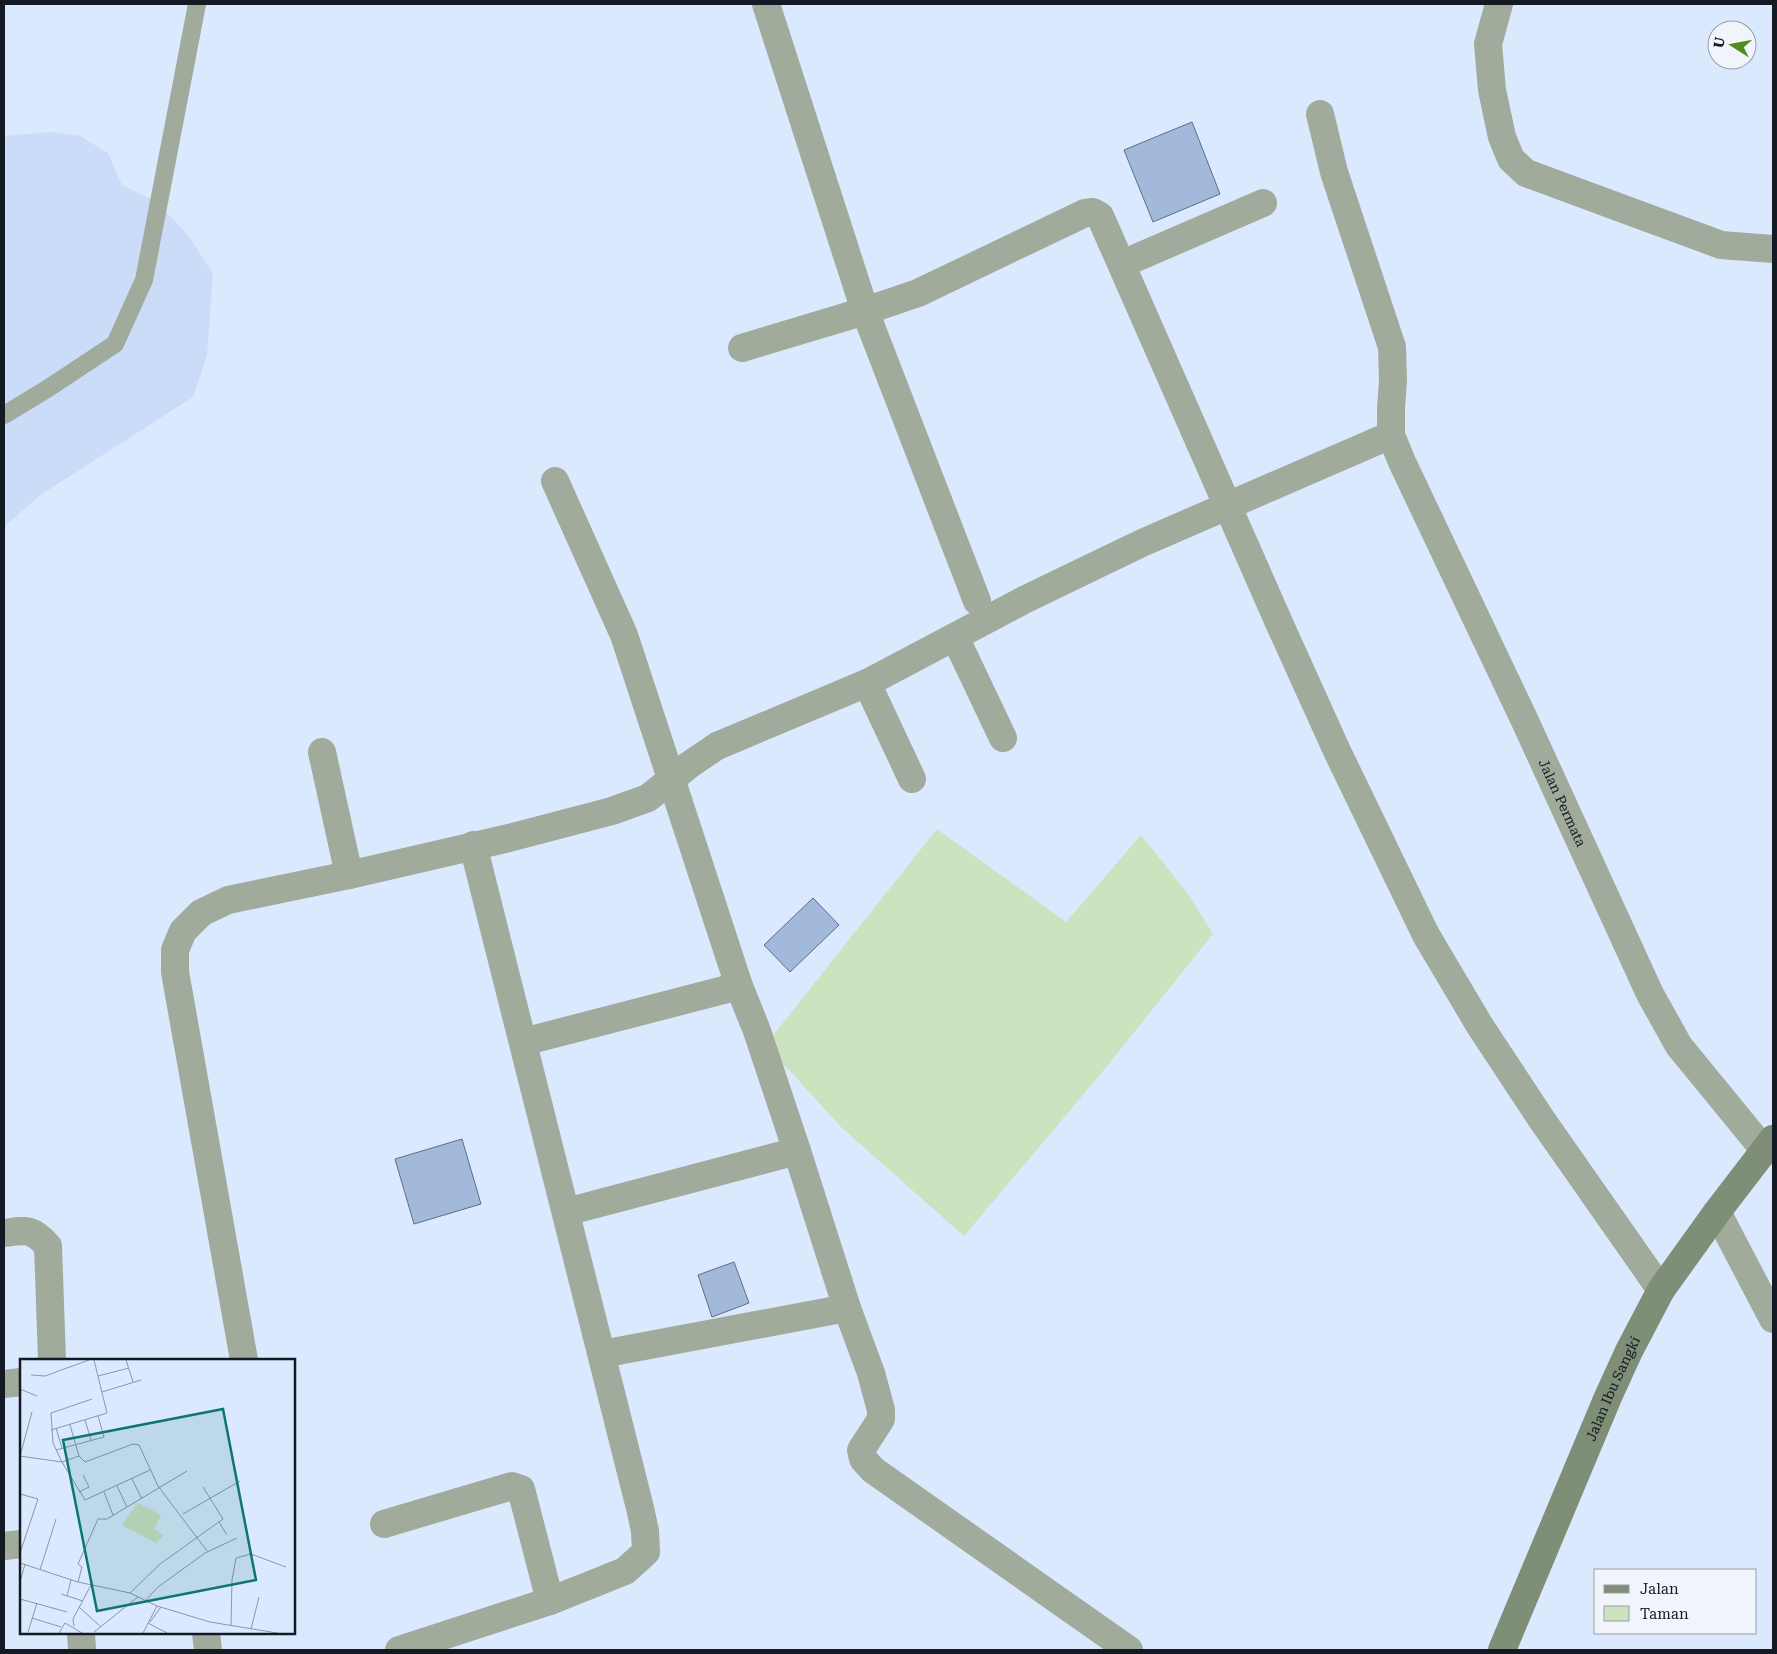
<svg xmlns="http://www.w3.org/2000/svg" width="1777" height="1654" viewBox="0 0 1777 1654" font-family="'Roboto Serif',serif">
  <rect width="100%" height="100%" fill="#dbe9ff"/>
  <polygon fill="#cbdcf8" points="53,132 80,136 108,153 122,185 153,200 178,224 190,238 213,274 207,355 193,397 39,496 4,527 4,136"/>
  <polygon fill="#cde2bf" points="937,829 1066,922 1141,835 1188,894 1213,934 1099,1076 964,1236 841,1127 789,1070 776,1059 774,1034"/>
  <g fill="#a2b9dc" stroke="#5e6d85">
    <polygon points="1192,122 1220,194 1153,222 1124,150"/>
    <polygon points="813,898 839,925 790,972 764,945"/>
    <polygon points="462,1139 481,1204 414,1224 395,1159"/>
    <polygon points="734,1262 749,1303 712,1317 698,1275"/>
  </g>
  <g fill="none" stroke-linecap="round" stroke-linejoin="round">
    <polyline stroke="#a1ab9b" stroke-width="18" points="4,415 47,389 115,344 144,280 197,4"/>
    <g stroke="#a1ab9b" stroke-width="28">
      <polyline points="766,4 865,311 977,601"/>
      <polyline points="1499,4 1488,44 1492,90 1502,137 1511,159 1526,173 1721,245 1773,249"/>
      <path id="s1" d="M1320 114 1334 172 1392 347 1393 380 1391 408V435L1402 462 1524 719 1650 994 1679 1046 1765 1151"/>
      <polyline points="1122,264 1263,203"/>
      <polyline points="742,348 865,311 918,293 1085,213 1093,212 1100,216 1280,625 1337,751 1426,935 1480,1026 1542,1120 1661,1290"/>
      <polyline points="555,481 624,635 739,986 757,1031 797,1151 847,1308 871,1373 881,1410 881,1419 861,1450 863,1459 873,1470 1129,1650"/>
      <polyline points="955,637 1003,738"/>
      <polyline points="867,683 912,779"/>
      <polyline points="322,752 349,875"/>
      <polyline points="523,1042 739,986"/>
      <polyline points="566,1212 797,1151"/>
      <polyline points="1717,1212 1773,1319"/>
      <path d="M4 1233C26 1230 32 1228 48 1246L52 1360"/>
      <polyline points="602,1354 847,1308"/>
      <polyline points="244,1360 175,972 175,950 183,931 201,913 228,900 349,875 509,838 612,811 648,798 689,765 717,746 867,683 1022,601 1142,543 1391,435"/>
      <polyline points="4,1384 21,1382"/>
      <polyline points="384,1524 512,1486 521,1489 550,1601"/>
      <polyline points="4,1546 21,1544"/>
      <polyline points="81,1633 82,1650"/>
      <polyline points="206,1633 208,1650"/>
      <polyline points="399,1650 550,1601 625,1571 646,1552 645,1531 640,1508 473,845"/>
    </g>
    <path stroke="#7f8e76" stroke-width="28" id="s2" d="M1502 1650 1608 1397 1629 1351 1661 1290 1717 1212 1773 1139"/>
  </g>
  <g text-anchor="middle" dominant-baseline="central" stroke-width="4" stroke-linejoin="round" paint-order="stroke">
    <g font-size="14" fill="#141a24" stroke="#f1f5fb">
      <text stroke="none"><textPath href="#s1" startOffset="738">Jalan Permata</textPath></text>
      <text stroke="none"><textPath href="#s2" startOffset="284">Jalan Ibu Sangki</textPath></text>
    </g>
  </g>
  <g transform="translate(20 1359)">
    <rect width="275" height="275" fill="#dbe9ff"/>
    <path d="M118 144 141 156 134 170 144 176 136 184 102 166Z" fill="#cde2bf"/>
    <path fill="none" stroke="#8b96a7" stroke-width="1" d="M106 1 113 23M11 16 25 17 69 1M78 17 109 9M0 30 17 37M82 33 121 21M65 61 71 81M50 66 59 97 65 103 113 85 119 86 138 127 187 192M36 69 42 89M31 71 87 54 74 1M36 91 84 78 78 57M0 97 42 103 33 84 31 54 72 40M0 97 12 53M59 97 42 103 65 141 130 111M112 120 122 140M97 127 107 148M59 133 69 128 63 116M84 133 93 156M0 135 18 140 0 194M163 155 220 122M199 163 207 176M0 204 58 223 110 234 137 247 190 263 257 274M20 211 36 160M0 223 5 205M58 223 62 208 58 205 78 160H87L167 112M110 234 140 205 203 160 183 128M41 235 63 242M47 237 51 221M0 240 47 253M125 242 138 228 185 194 217 179M59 248 81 268M12 259 41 268M130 263 141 248M128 264 147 274M54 267 53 260 71 226M211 267 212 221 216 199 231 195 266 208M231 270 239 238M8 273 17 244M74 273 118 238M39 274 45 264 62 274M123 274 137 247"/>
    <path fill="#0f766e" fill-opacity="0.15" stroke="#0f766e" stroke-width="2.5" d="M203 50 236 221 77 252 43 81Z"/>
    <rect width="275" height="275" fill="none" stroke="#141a24" stroke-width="2.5"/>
  </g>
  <rect width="1777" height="1654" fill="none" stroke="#141a24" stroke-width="10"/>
  <rect x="1594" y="1569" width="162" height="65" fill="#f1f5fb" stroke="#999da5"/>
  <rect x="1604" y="1585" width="25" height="8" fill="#7f8e76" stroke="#999da5"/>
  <text x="1640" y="1594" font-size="15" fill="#141a24">Jalan</text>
  <rect x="1604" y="1606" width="25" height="15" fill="#cde2bf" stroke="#999da5"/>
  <text x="1640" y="1619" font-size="15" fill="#141a24">Taman</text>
  <g transform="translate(1732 45) rotate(281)"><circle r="24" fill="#f1f5fb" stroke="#999da5"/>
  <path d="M0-4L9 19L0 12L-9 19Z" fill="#558a22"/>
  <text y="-8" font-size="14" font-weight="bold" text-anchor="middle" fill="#141a24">U</text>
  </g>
</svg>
